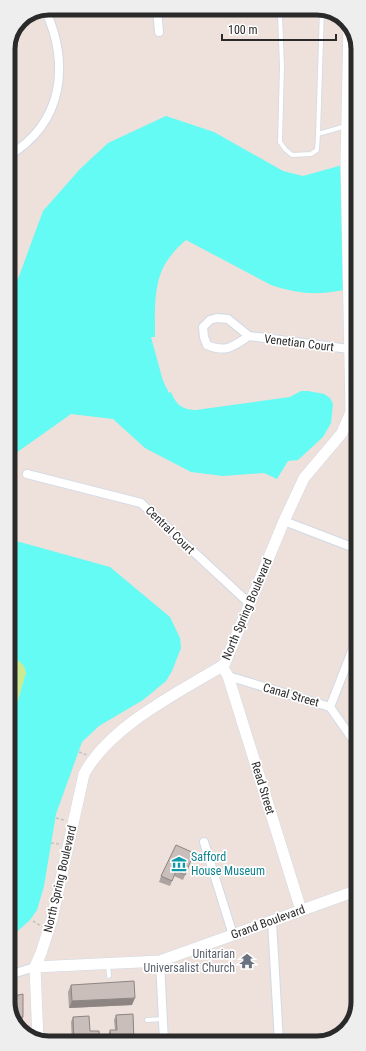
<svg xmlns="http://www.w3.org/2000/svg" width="366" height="1051" viewBox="0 0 366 1051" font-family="'Roboto Condensed',sans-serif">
  <rect width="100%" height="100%" fill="#eee0db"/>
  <path fill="#cbea92" d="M9 657C18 660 25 662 26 673L9 731Z"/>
  <g fill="#63fbf4">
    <path d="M166 116 214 132 283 171 303 176 357 161V287C323 295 305 296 271 285L186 240C179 246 172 253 167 261 153 281 155 313 155 337H151L163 381 169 393 171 392C176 405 183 410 196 410L290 397 301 391H308L324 394 330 398 333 404 331 423 323 437 298 460 288 461 277 479 264 473 223 476 191 472 145 448 113 419 71 414 9 458 8 306 43 211 80 169 108 143Z"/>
    <path d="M9 539 110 567 170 617 180 638 181 648 172 671 166 681 143 700 99 726 82 742 56 814 44 886 37 910 30 920 9 939V731L26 673C25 663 18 660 9 657Z"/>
    <polygon points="358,693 358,718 349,697"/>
  </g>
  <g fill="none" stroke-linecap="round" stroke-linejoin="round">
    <defs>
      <g id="lane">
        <polyline points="309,8 280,15 282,66 280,142 285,149 292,155 311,154 317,150 318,134"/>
        <polyline points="322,9 318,134 346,126"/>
        <polyline points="108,964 109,976"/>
        <polyline points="147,1020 163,1019"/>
      </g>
      <g id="street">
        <polyline points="157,8 159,32"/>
        <path d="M8 156C64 123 70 64 45 9"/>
        <path d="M249 336C232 347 226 353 207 345L204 337 203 327 210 320 217 318 228 319 249 336 349 349"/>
        <polyline points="27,474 141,503 250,604"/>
        <polyline points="284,521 357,549"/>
        <polyline points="228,676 330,707 358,747"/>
        <polyline points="330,707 357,638"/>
        <polyline points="204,842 233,935"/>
        <polyline points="272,921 279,1042"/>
        <polyline points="160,961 164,1042"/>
        <polyline points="9,975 35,967"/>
      </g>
      <g id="secondary">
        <polyline points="222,666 228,676 301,910"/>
        <polyline points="35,967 160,961 358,890"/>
        <path d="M38 1040 35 967 41 953 52 919 84 774C110 726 176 694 222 666L225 663 284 521 304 478 342 433 351 412 346 161 349 25"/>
      </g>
    </defs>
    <use href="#lane" stroke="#d0dae5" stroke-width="5.5"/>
    <use href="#street" stroke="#d0dae5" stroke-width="10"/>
    <use href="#secondary" stroke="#d0dae5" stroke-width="12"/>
    <g stroke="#c3c3c3" stroke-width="1.5" stroke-dasharray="3 2" stroke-linecap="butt">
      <polyline points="79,752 87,755"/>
      <polyline points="56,818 64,820"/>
      <polyline points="51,843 59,844"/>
      <polyline points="33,921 41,926"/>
      <polyline points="9,947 17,957"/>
    </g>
    <use href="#lane" stroke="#fff" stroke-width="4"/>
    <use href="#street" stroke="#fff" stroke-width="8"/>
    <use href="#secondary" stroke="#fff" stroke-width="11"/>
  </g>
  <g fill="#ada3a0">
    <polygon points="194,853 183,880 174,876 170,886 159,882 161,876"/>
    <polygon points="71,985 132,1005 69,1008 68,992"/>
    <polygon points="9,997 21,1023 16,1023 9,1013"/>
    <polygon points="133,1014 134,1042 109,1043 108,1035 110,1030 115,1030 114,1020 116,1015"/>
    <polygon points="73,1017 90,1031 100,1043 72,1043 71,1022"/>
  </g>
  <g fill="#8d8582">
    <polygon points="135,998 132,1005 69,1008 72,1001"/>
    <polygon points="11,1014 14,1014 12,1018 11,1015"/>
    <polygon points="23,1017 21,1023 16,1023 14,1019 14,1018"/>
  </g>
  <g fill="#c9beba" stroke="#8d8582">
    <polygon points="176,845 194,853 185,875 176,871 172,881 161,876"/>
    <polygon points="134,981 135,998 72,1001 71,985"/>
    <polygon points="23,994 23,1017 14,1018 14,1014 11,1014 9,1011 9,997"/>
    <polygon points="133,1014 134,1042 111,1043 110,1030 117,1030 116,1015"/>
    <polygon points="89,1016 90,1031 99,1031 100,1043 74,1043 73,1017"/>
  </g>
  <defs>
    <symbol id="museum-bare" viewBox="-9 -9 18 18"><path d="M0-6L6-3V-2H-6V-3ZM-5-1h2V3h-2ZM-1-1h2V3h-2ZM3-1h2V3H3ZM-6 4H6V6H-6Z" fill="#0f9aa8" stroke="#fff" stroke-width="2.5" paint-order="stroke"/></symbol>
    <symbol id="temple-bare" viewBox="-9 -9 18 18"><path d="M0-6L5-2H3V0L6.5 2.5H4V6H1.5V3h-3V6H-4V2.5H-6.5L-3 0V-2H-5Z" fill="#6b7280" stroke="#fff" stroke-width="2.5" paint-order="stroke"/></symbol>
  </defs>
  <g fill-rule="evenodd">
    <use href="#museum-bare" x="168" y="853" width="22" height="22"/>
    <use href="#temple-bare" x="236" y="950" width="22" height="22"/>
  </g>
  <g text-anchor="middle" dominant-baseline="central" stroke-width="3.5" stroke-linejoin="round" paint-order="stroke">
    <g font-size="12" fill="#2a2a2a" stroke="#fff">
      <text transform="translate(299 343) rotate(7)">Venetian Court</text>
      <text transform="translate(170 530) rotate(44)">Central Court</text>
      <text transform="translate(247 609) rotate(-67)">North Spring Boulevard</text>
      <text transform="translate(291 695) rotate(16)">Canal Street</text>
      <text transform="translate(263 788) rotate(73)">Read Street</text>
      <text transform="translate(60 879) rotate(-77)">North Spring Boulevard</text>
      <text transform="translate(268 922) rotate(-20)">Grand Boulevard</text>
    </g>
    <g font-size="12" fill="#0d838f" stroke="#fff" text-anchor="start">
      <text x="191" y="857">Safford<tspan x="191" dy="14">House Museum</tspan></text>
    </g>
    <g font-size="12" fill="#5b616d" stroke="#fff" text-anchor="end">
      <text x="235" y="954">Unitarian<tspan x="235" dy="14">Universalist Church</tspan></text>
    </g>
  </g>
  <path d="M0 0H366V1051H0ZM49 15H317A34 34 0 0 1 351 49V1002A34 34 0 0 1 317 1036H49A34 34 0 0 1 15 1002V49A34 34 0 0 1 49 15Z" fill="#eee" fill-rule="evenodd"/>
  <path fill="none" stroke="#2a2a2a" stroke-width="5" d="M49 15H317A34 34 0 0 1 351 49V1002A34 34 0 0 1 317 1036H49A34 34 0 0 1 15 1002V49A34 34 0 0 1 49 15Z"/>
  <path d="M222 34v6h114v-6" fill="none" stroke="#2a2a2a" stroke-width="2"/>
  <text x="228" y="34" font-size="12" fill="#2a2a2a" stroke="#ffffff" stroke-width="3" paint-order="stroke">100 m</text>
</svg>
